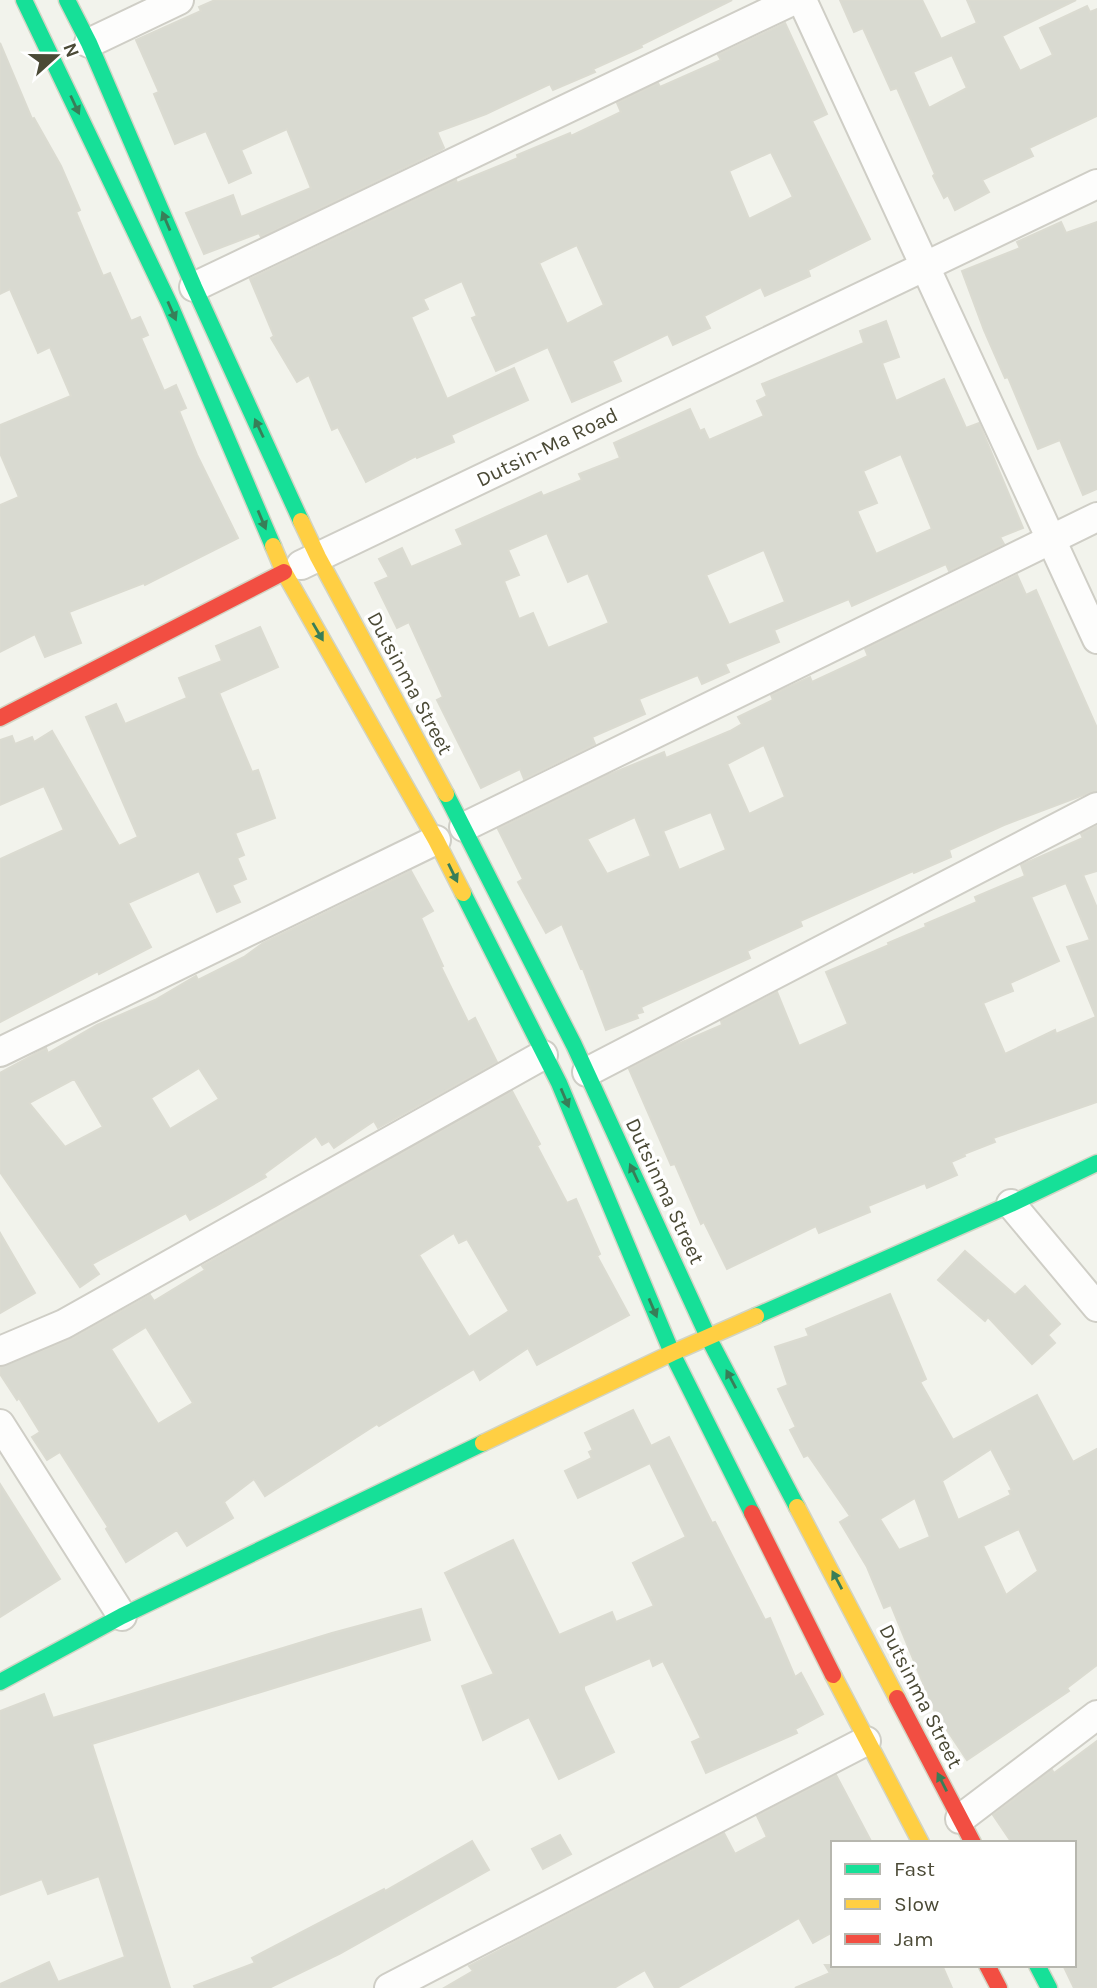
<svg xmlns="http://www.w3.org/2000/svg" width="1097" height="1988" viewBox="0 0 1097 1988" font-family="Karla,sans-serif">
  <rect width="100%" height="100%" fill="#f2f3ec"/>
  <g fill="#d9dad1" stroke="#dbdbd1" stroke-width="2" fill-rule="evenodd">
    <polygon points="215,0 732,0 641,45 642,47 593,69 595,72 553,90 550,84 486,114 437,132 444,148 441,150 261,237 259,233 204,254 186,213 233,195 241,217 311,188 287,129 241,150 251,173 229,183 206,131 175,144 154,94 159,92 136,40 201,11 199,7"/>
    <path d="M840 0H922L941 39 977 23 967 0H1076L1002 36 1020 71 1053 55 1040 28 1087 6 1090 12 1097 9V116L1029 148 1033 156 982 180 989 192 955 210 948 195 944 198 933 176 935 174 897 88 891 90 863 28 854 32ZM952 55 967 88 929 108 913 72Z"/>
    <path d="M785 23 827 114 812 121 870 239 808 270 810 276 765 296 761 287 704 316 710 328 673 345 668 334 612 361 621 381 572 402 548 347 496 371 472 318 477 316 462 281 423 299 428 309 411 317 447 399 514 368 528 400 451 435 454 442 417 458 416 456 366 482 338 427 332 430 309 375 297 382 271 338 274 336 250 279 456 180 457 183 518 158 517 155 570 133 571 136 621 112 617 103 658 83 660 87 721 60 718 55ZM771 152 793 197 749 219 729 171ZM577 245 604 305 567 324 539 263Z"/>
    <polygon points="0,43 32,119 34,118 61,166 80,210 76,212 103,276 110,273 131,321 140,317 148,335 141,338 164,391 176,385 186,408 179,411 197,455 238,538 145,585 144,583 69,612 81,643 45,657 35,634 0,652 0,505 19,497 0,453 0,425 71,396 50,347 38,353 10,289 0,294"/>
    <polygon points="1061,222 1066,233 1097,222 1097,489 1083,495 1060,440 1038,449 1008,377 1005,378 984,330 962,271 1020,248 1017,242"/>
    <path d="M886 321 899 357 882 363 896 401 944 379 966 428 979 423 1023 528 1000 537 1004 544 949 571 946 564 852 606 849 599 774 630 779 642 725 664 729 672 702 684 698 675 639 699 645 714 592 737 595 744 524 779 520 769 481 788 437 700 443 697 409 622 397 628 375 583 389 577 379 559 402 548 411 567 463 545 456 530 541 492 543 496 582 480 579 474 620 458 614 443 690 409 700 431 704 429 709 440 764 416 757 401 767 396 762 384 864 343 860 331ZM901 454 932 529 876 554 857 511 877 503 863 471ZM547 533 568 582 588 573 609 623 548 648 533 613 519 619 504 581 519 575 508 550ZM764 550 785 602 729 625 706 575Z"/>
    <path d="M1017 575 1026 595 1036 590 1097 728V790L1004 825 949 850 951 857 914 873 913 871 800 921 802 926 747 951 750 958 641 1007 643 1012 636 1014 638 1018 606 1030 583 969H581L562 924 546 933 518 882 523 879 498 829 608 775 664 752 666 758 730 731 742 724 738 717 773 700 771 695 810 677 812 682 868 656 865 649ZM764 745 785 797 749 814 727 764ZM711 812 726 850 679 870 663 831ZM635 817 651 856 607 874 587 839Z"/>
    <polygon points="260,627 278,667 219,693 252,772 258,770 275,818 235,833 244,855 237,858 246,879 232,885 240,902 217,912 199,871 128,903 151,947 99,974 98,971 0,1022 0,859 64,830 44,786 0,805 0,740 12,736 15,744 32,737 34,742 52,731 119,846 138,837 86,717 116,704 125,724 187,698 179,678 222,661 216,646"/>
    <path d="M1097 826V871L1083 875 1097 908V1102L993 1138 995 1142 964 1154 965 1156 951 1162 957 1175 927 1188 925 1183 868 1206 870 1212 819 1233 816 1226 727 1269 704 1222 701 1224 675 1164 671 1165 629 1069 671 1047 722 1025 721 1021 777 992 799 1046 848 1024 826 972 889 945 888 943 926 927 925 924 977 902 975 897 1025 876 1021 865 1083 838 1081 834ZM1066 883 1090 940 1067 947 1096 1017 1056 1034 1055 1030 1005 1054 983 1003 1013 991 1010 983 1059 961 1031 897Z"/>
    <path d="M411 871 433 911 421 918 443 966 441 967 468 1022 475 1018 497 1062 378 1128 374 1121 334 1148 329 1141 322 1145 316 1136 264 1174 266 1177 216 1206 190 1220 186 1213 92 1264 99 1274 80 1287 0 1172V1073L46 1048 48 1053 97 1025 155 1000 196 976 198 980 244 957 263 943ZM199 1068 219 1099 170 1129 151 1098ZM72 1080H75L103 1127 65 1147 29 1103Z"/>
    <path d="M512 1091 540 1144 537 1146 567 1203 576 1199 600 1254 597 1256 629 1315 537 1365 528 1348 480 1380 474 1369 379 1426 377 1424 265 1496 254 1479 224 1502 233 1518 187 1546 177 1530 126 1562 106 1529 108 1527 60 1452 47 1460 32 1437 40 1432 19 1398 17 1400 0 1374V1367L71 1339 150 1295 154 1301 205 1270 202 1266ZM454 1233 459 1243 467 1239 509 1311 469 1337 419 1255ZM146 1327 193 1403 158 1424 111 1349Z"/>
    <polygon points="0,1233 35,1293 0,1313"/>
    <polygon points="965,1251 1015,1295 1025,1286 1060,1324 1048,1335 1055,1343 1032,1364 988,1317 985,1321 938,1280"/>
    <path d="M890 1294 926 1379 920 1382 953 1440 1037 1395 1073 1462 1097 1449V1665L1067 1688 1069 1691 967 1760 941 1721 939 1722 891 1605 884 1608 867 1567 840 1522 850 1516 808 1455 804 1457 790 1430 796 1427 778 1389 788 1385 775 1347 809 1336 806 1329ZM991 1449 1012 1490 1009 1491 1011 1495 958 1520 942 1481ZM915 1498 930 1537 899 1550 880 1519ZM1019 1529 1038 1571 1006 1595 983 1546Z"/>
    <polygon points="633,1410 651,1446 669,1437 712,1523 715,1522 765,1620 770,1618 795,1677 801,1673 823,1714 795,1729 797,1733 706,1773 692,1742 701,1738 680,1695 663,1661 653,1666 650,1658 584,1686 584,1690 614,1752 559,1779 529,1717 483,1740 462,1686 494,1674 445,1573 513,1540 559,1635 612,1612 616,1622 654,1606 633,1563 686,1537 650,1463 578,1498 565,1471 592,1458 589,1452 593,1450 585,1433"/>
    <polygon points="0,1484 60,1579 0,1617"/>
    <polygon points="421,1609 430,1640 92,1744 170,1988 0,1988 0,1984 49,1962 58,1982 125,1957 99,1876 48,1894 42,1879 0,1895 0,1711 44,1694 53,1718 332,1633"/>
    <polygon points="1097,1741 1097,1988 1074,1988 1063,1965 1074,1965 1074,1843 1012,1843 993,1815 1052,1770 1054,1773"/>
    <polygon points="836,1775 872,1843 833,1843 833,1932 813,1943 799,1918 677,1988 655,1988 645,1970 614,1988 444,1988 473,1971 469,1966 724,1833 735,1854 767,1837 757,1816"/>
    <polygon points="560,1835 571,1854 543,1869 532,1849"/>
    <polygon points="472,1841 489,1870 339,1954 269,1988 195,1988 194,1986 255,1963 252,1958 384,1889 385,1891"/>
    <polygon points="825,1965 942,1965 952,1988 795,1988 830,1973"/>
  </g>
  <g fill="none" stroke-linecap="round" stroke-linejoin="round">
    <defs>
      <g id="street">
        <polyline points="802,0 1097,639"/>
        <polyline points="89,43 179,0"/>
        <polyline points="194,287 794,0"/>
        <polyline points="301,565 1097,184"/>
        <polyline points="464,827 1097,517"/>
        <polyline points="0,1052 436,840"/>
        <polyline points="587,1072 1097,807"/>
        <polyline points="1011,1204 1097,1307"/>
        <polyline points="0,1351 64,1324 543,1055"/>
        <polyline points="0,1424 122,1616"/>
        <polyline points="960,1819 1097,1715"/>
        <polyline points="389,1988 866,1741"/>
      </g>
      <g id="fast">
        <polyline points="24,0 170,305 273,546"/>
        <polyline points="67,0 89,43 194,287 301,521"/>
        <polyline points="446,794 574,1045 709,1339 797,1507"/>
        <polyline points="463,893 559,1083 672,1353 752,1513"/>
        <polyline points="756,1316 1011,1204 1097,1163"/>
        <polyline points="0,1682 122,1616 483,1443"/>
        <polyline points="1037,1965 1049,1988"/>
      </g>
      <g id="slow">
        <polyline points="301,521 318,557 446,794"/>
        <polyline points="273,546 284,572 436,840 463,893"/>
        <polyline points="483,1443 672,1353 756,1316"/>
        <polyline points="797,1507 897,1698"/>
        <polyline points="833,1675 921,1843"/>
      </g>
      <g id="jam">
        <polyline points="0,718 284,572"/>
        <polyline points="752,1513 833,1675"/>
        <polyline points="897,1698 973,1843"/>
        <polyline points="987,1965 999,1988"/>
      </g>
    </defs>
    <use href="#street" stroke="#cfcec6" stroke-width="32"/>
    <use href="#fast" stroke="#d2d4c4" stroke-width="19"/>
    <use href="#slow" stroke="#d2d4c4" stroke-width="19"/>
    <use href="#jam" stroke="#d2d4c4" stroke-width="19"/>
    <use href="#street" stroke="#fdfdfc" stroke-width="28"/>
    <use href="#fast" stroke="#16e098" stroke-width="16"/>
    <use href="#slow" stroke="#ffcf43" stroke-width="16"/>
    <use href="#jam" stroke="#f24e42" stroke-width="16"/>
  </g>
  <defs><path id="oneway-solid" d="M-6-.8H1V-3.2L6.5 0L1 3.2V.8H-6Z" transform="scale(1.75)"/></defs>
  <g fill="#387e58">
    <use href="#oneway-solid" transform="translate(75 105) rotate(65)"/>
    <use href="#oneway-solid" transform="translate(166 221) rotate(-113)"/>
    <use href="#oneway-solid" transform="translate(172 311) rotate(66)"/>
    <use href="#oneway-solid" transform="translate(259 428) rotate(-115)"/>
    <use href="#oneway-solid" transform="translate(262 520) rotate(67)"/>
    <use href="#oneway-solid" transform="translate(318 632) rotate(60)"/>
    <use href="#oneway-solid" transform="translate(453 873) rotate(64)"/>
    <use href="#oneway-solid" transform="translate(565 1098) rotate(67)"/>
    <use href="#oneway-solid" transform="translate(634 1173) rotate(-115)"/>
    <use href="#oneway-solid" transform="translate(653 1308) rotate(67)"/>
    <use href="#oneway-solid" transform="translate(731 1379) rotate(-118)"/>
    <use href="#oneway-solid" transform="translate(837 1580) rotate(-118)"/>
    <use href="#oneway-solid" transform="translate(942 1782) rotate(-117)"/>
  </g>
  <g text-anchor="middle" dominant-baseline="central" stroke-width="7" stroke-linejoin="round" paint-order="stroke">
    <g font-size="21" fill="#4b4a36" stroke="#fff">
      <text transform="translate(547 447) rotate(-26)">Dutsin-Ma Road</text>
      <text transform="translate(410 683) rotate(62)">Dutsinma Street</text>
      <text transform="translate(665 1191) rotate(65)">Dutsinma Street</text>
      <text transform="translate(921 1696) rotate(63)">Dutsinma Street</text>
    </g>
  </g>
  <rect x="831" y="1841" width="245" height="126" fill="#ffffff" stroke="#b7b7af" stroke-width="2"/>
  <rect x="845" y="1864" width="35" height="10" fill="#16e098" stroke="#b7b7af" stroke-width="2"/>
  <text x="894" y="1876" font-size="21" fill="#4b4a36">Fast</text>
  <rect x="845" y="1899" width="35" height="10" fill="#ffcf43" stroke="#b7b7af" stroke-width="2"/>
  <text x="894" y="1911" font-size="21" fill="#4b4a36">Slow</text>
  <rect x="845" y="1934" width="35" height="10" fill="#f24e42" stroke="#b7b7af" stroke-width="2"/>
  <text x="894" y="1946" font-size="21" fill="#4b4a36">Jam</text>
  <g transform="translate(56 56) rotate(69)" stroke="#ffffff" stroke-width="5" paint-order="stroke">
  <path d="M0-5L12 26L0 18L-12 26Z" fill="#4b4a36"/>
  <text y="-10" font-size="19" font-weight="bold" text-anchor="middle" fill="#4b4a36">N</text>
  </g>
</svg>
